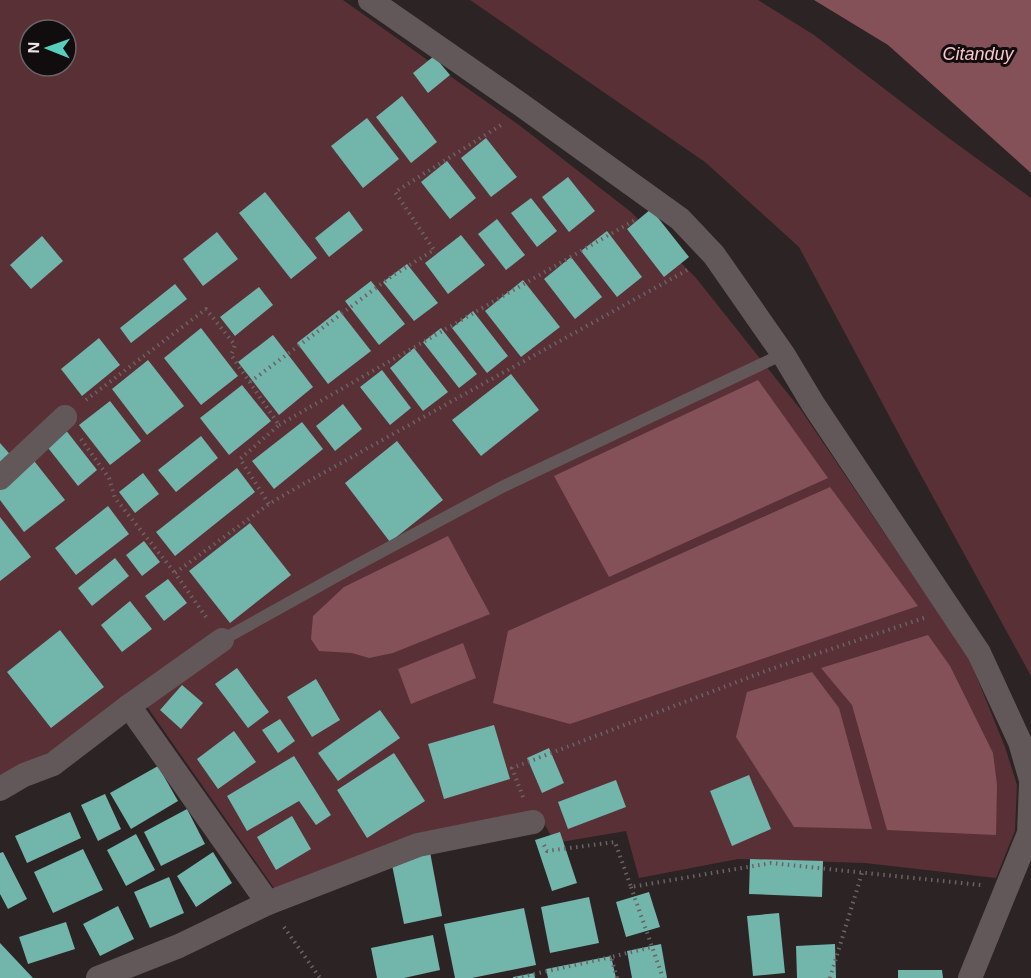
<svg xmlns="http://www.w3.org/2000/svg" width="1031" height="978" viewBox="0 0 1031 978" font-family="Arial,sans-serif">
  <rect width="100%" height="100%" fill="#2c2324"/>
  <g fill="#593036" fill-rule="evenodd">
    <path d="M0 0H343L519 125 631 212 696 278 801 410 969 658 1005 747 1017 785 1015 831 996 878 865 863 738 859 639 878 626 831 555 843 537 811 274 888 134 688 49 752 0 776ZM30 30H66V66H30Z"/>
    <polygon points="470,0 758,0 814,35 950,139 1031,198 1031,676 910,455 799,247 705,162"/>
  </g>
  <g fill="#855158">
    <polygon points="814,0 1031,0 1031,173 888,45"/>
    <polygon points="758,380 828,478 609,577 554,476"/>
    <polygon points="830,487 918,606 570,724 493,703 508,631"/>
    <polygon points="448,536 490,614 393,653 369,658 352,653 319,651 311,639 313,616 344,587"/>
    <polygon points="928,635 950,666 993,753 997,785 996,835 887,830 852,705 821,668"/>
    <polygon points="463,643 476,678 411,704 398,669"/>
    <polygon points="812,672 839,708 872,829 794,827 736,737 747,692"/>
  </g>
  <g fill="#72b5ab">
    <polygon points="434,56 450,75 428,93 413,73"/>
    <polygon points="402,96 437,142 411,163 376,117"/>
    <polygon points="367,118 399,159 363,188 331,146"/>
    <polygon points="486,138 517,177 491,197 461,158"/>
    <polygon points="447,161 476,198 450,219 421,182"/>
    <polygon points="568,177 595,211 569,232 542,197"/>
    <polygon points="265,192 317,258 291,279 239,213"/>
    <polygon points="531,198 557,231 537,247 511,213"/>
    <polygon points="651,209 689,257 664,277 627,229"/>
    <polygon points="349,211 363,230 329,257 315,238"/>
    <polygon points="497,219 525,255 506,270 478,234"/>
    <polygon points="607,231 642,277 617,297 581,251"/>
    <polygon points="217,232 238,259 203,286 183,259"/>
    <polygon points="461,235 485,265 448,294 425,263"/>
    <polygon points="42,236 63,261 31,289 10,265"/>
    <polygon points="571,257 602,297 575,319 544,279"/>
    <polygon points="407,264 438,303 414,321 383,282"/>
    <polygon points="523,280 560,327 521,357 485,311"/>
    <polygon points="371,281 405,324 379,345 345,301"/>
    <polygon points="175,284 187,299 131,343 120,328"/>
    <polygon points="259,287 273,305 235,336 220,317"/>
    <polygon points="339,310 371,351 328,384 297,343"/>
    <polygon points="473,311 508,356 487,373 452,328"/>
    <polygon points="201,328 238,376 201,405 164,358"/>
    <polygon points="441,328 477,374 459,388 423,342"/>
    <polygon points="273,335 313,387 279,415 238,362"/>
    <polygon points="99,338 120,365 82,396 61,369"/>
    <polygon points="414,348 448,392 423,411 390,368"/>
    <polygon points="148,360 184,406 147,435 112,389"/>
    <polygon points="382,370 411,408 390,425 360,387"/>
    <polygon points="511,374 539,410 481,456 452,420"/>
    <polygon points="242,385 271,421 229,455 200,418"/>
    <polygon points="110,401 141,441 110,465 79,425"/>
    <polygon points="343,404 362,429 335,451 316,426"/>
    <polygon points="302,422 323,449 274,489 252,461"/>
    <polygon points="65,429 97,470 78,486 45,444"/>
    <polygon points="201,436 218,458 176,492 158,470"/>
    <polygon points="397,441 443,500 390,542 345,483"/>
    <polygon points="0,443 15,460 0,474"/>
    <polygon points="31,457 65,500 24,532 0,500 0,482"/>
    <polygon points="237,468 255,492 175,556 156,532"/>
    <polygon points="143,473 159,494 135,513 119,492"/>
    <polygon points="108,506 129,534 76,575 55,548"/>
    <polygon points="0,517 31,557 0,581"/>
    <polygon points="250,523 291,575 230,623 189,571"/>
    <polygon points="144,541 160,562 142,576 126,555"/>
    <polygon points="115,558 129,576 92,606 78,588"/>
    <polygon points="168,579 187,603 164,621 145,596"/>
    <polygon points="130,601 152,629 122,652 101,625"/>
    <polygon points="60,630 104,687 51,728 7,672"/>
    <polygon points="237,668 269,712 248,728 215,684"/>
    <polygon points="316,679 340,720 312,737 287,697"/>
    <polygon points="182,685 203,703 181,729 160,710"/>
    <polygon points="380,710 400,738 338,781 318,753"/>
    <polygon points="280,719 295,741 278,753 262,730"/>
    <polygon points="494,725 510,779 444,799 428,744"/>
    <polygon points="234,731 256,762 218,789 197,759"/>
    <polygon points="549,748 564,783 542,793 527,758"/>
    <polygon points="394,753 425,801 367,838 337,790"/>
    <polygon points="294,756 331,815 316,825 299,801 247,831 227,796"/>
    <polygon points="158,766 178,801 131,829 110,793"/>
    <polygon points="749,775 771,829 732,846 710,791"/>
    <polygon points="616,780 626,807 568,829 558,802"/>
    <polygon points="105,794 121,829 98,841 81,805"/>
    <polygon points="187,809 205,844 161,866 144,832"/>
    <polygon points="70,812 81,838 27,863 15,836"/>
    <polygon points="292,816 311,849 276,870 257,837"/>
    <polygon points="560,832 577,883 552,891 535,840"/>
    <polygon points="136,834 155,870 126,886 107,850"/>
    <polygon points="83,849 103,890 53,913 34,872"/>
    <polygon points="3,852 27,899 8,909 0,894 0,853"/>
    <polygon points="213,852 232,883 196,907 177,876"/>
    <polygon points="430,852 442,916 404,924 391,860"/>
    <polygon points="750,859 823,861 822,897 749,894"/>
    <polygon points="169,877 184,913 150,928 134,892"/>
    <polygon points="649,892 660,927 626,937 616,902"/>
    <polygon points="589,897 599,943 550,953 541,907"/>
    <polygon points="118,906 134,939 100,956 83,924"/>
    <polygon points="524,908 536,965 472,978 455,978 444,924"/>
    <polygon points="779,913 785,973 753,976 747,916"/>
    <polygon points="66,922 75,949 28,964 19,937"/>
    <polygon points="433,935 440,970 404,978 377,978 371,948"/>
    <polygon points="0,943 33,978 0,978"/>
    <polygon points="661,944 667,978 632,978 627,951"/>
    <polygon points="835,944 836,978 797,978 796,946"/>
    <polygon points="611,956 616,978 548,978 546,969"/>
    <polygon points="898,970 942,970 943,978 898,978"/>
    <polygon points="534,973 535,978 513,978 513,977"/>
  </g>
  <g fill="none" stroke-linecap="round" stroke-linejoin="round">
    <g stroke="#6b6363" stroke-width="4" stroke-dasharray="1.5 4.5" stroke-linecap="butt">
      <polyline points="250,382 392,276 434,250 395,192 501,125"/>
      <polyline points="86,400 206,309 235,345 231,355 279,425 240,459 269,504"/>
      <polyline points="279,425 635,220"/>
      <polyline points="81,439 109,478 115,498 175,573"/>
      <polyline points="206,617 175,573 269,504 289,492 689,269"/>
      <polyline points="523,797 512,768 771,669 924,618"/>
      <polyline points="544,845 547,851 615,842 631,887 771,863 981,885"/>
      <polyline points="631,887 663,978"/>
      <polyline points="284,927 320,978"/>
      <polyline points="516,978 611,957"/>
      <polyline points="617,978 611,957 652,947"/>
      <polyline points="830,978 862,873"/>
    </g>
    <polyline stroke="#635859" stroke-width="12" points="222,640 353,567 502,487 783,354"/>
    <g stroke="#635859" stroke-width="24">
      <polyline points="370,0 520,104 680,219 714,255 783,354 813,404 979,653 1020,742 1031,780"/>
      <polyline points="0,478 65,417"/>
      <polyline points="129,706 268,903"/>
      <polyline points="0,789 24,775 53,764 129,706 222,640"/>
      <polyline points="98,978 179,946 268,903 418,845 533,822"/>
      <polyline points="970,978 1029,833 1031,784"/>
    </g>
  </g>
  <g text-anchor="middle" dominant-baseline="central" stroke-width="6" stroke-linejoin="round" paint-order="stroke">
    <g font-size="18" font-style="italic" fill="#fac6cb" stroke="#110d0e">
      <text x="978" y="54">Citanduy</text>
    </g>
  </g>
  <g transform="translate(48 48) rotate(271)"><circle r="28" fill="#110d0e" stroke="#686364" stroke-width="1.5"/>
  <path d="M0-4.5L10 22L0 15L-10 22Z" fill="#58cebf"/>
  <text y="-9" font-size="16" font-weight="bold" text-anchor="middle" fill="#eae4e4">N</text>
  </g>
</svg>
